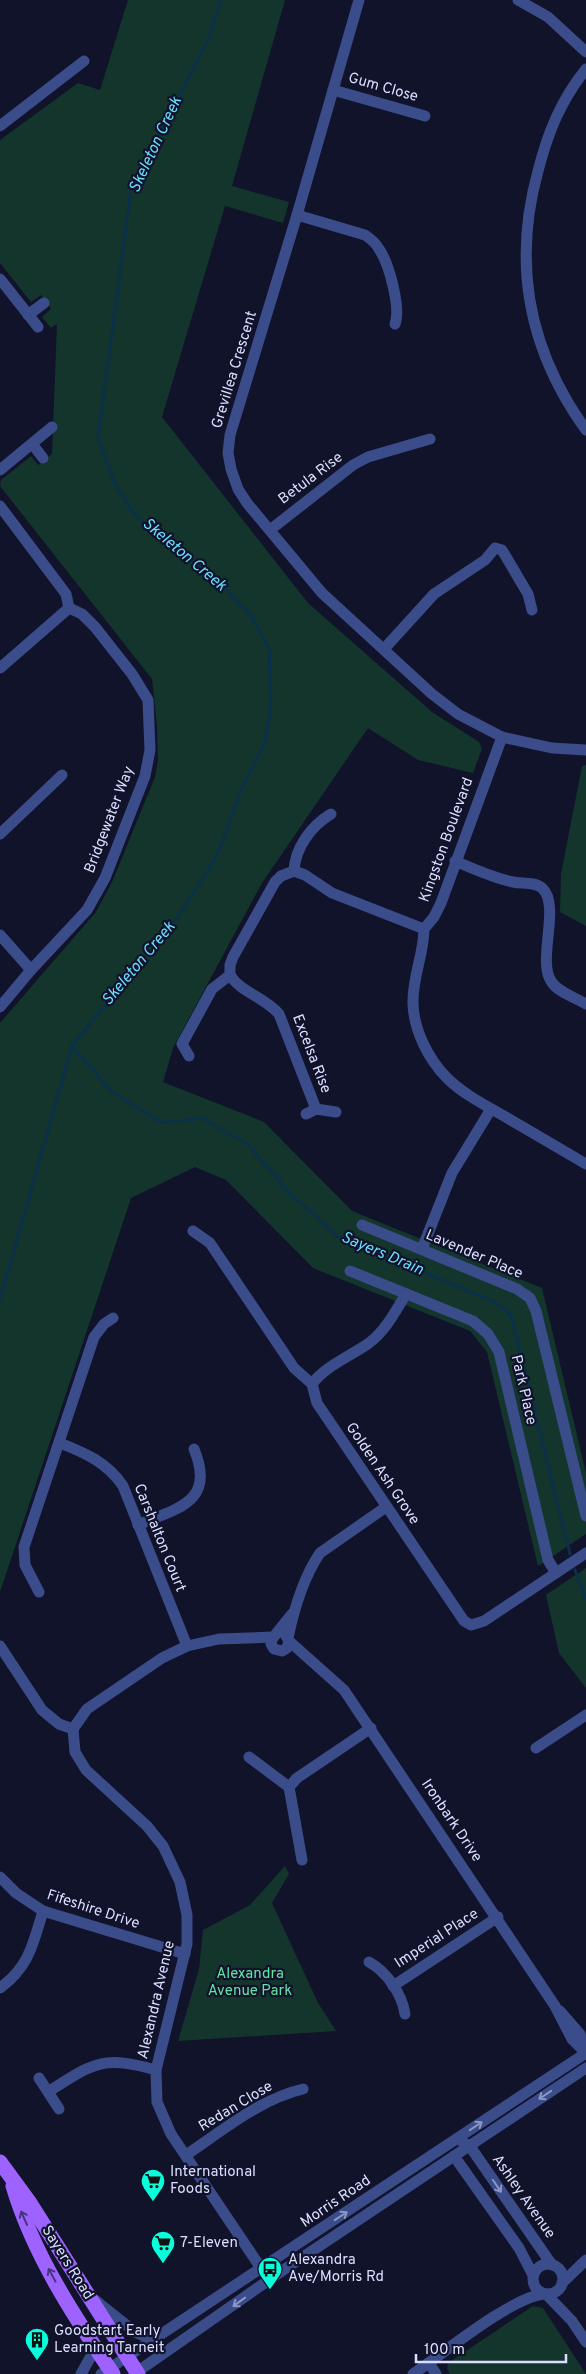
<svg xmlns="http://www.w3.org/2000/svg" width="586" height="2374" viewBox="0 0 586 2374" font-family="Overpass,sans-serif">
  <rect width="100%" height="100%" fill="#11132b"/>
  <g fill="#14352c">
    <polygon points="128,0 285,0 232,186 289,202 283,223 225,206 162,417 308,603 432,712 479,742 482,749 473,773 418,760 368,728 262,883 173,1048 163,1082 264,1122 352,1211 542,1288 586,1473 586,1534 538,1566 487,1352 470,1331 313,1268 226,1180 195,1167 131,1198 0,1592 0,1023 96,912 112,882 155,777 158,760 157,727 152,679 0,486 1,480 31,456 38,465 52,454 57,324 51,328 42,317 51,309 41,295 31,302 0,263 0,140 78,83 100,90"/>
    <polygon points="586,765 586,926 560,912 561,874 582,766"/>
    <polygon points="586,1568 586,1688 559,1653 546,1595"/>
    <polygon points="285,1866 289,1874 272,1903 318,2003 336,2031 178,2041 199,1969 203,1930 250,1905"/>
    <polygon points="533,2306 543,2308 586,2374 450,2374 447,2369 448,2363"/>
  </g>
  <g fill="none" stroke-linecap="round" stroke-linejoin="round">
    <g stroke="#0a314a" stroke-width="3">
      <polyline points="72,1046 111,1091 162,1123 202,1118 247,1144 288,1191 338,1237 495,1302 511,1315 570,1554"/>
      <polyline points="0,1300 72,1046 178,917 217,856 242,788 265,743 271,703 269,648 249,613 214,577 159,538 132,511 115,484 98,438 131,189 209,38 221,0"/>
      <polyline points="575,1570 586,1599"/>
    </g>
    <g stroke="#3b4c8a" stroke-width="11">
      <polyline points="359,0 297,215 230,435 228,453 231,469 238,489 247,503 322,593 432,694 458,714 502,737 552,748 586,750"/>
      <polyline points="518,0 548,17 586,52"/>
      <path d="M586 69C561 100 548 132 538 171 512 265 529 351 586 430"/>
      <polyline points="333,90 425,116"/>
      <polyline points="0,126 84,61"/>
      <path d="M297 215 365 235C371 239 376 243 379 249 389 263 401 308 395 324"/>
      <polyline points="0,279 38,327"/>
      <polyline points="28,315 44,303"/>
      <polyline points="33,445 43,458"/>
      <polyline points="0,470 52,427"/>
      <polyline points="0,506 66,594 69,608"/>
      <polyline points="270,530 353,465 368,457 430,439"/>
      <polyline points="384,649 434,594 485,560 495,548 502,550 528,594 532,610"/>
      <polyline points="0,668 69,608"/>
      <path d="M502 737 441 903 434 917 424 929C424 954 412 978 413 1004 414 1030 428 1059 447 1078 463 1094 485 1105 504 1116 531 1132 559 1148 586 1164"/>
      <polyline points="0,834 62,775"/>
      <path d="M455 861C474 869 493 878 513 882 522 884 534 881 542 888 561 905 537 960 551 981 557 992 576 998 586 1004"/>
      <polyline points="294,871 305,875 332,893 424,929"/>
      <polyline points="0,935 31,970"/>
      <path d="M230 975C241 993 265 997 279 1014L316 1109"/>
      <polyline points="0,1007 31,970 87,910 105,878 145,776 150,750 148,700 132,674 95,627 82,614 69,608"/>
      <path d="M189 1056 182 1044 212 989 230 975V965L233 957 275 882 281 876 294 871C295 848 311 826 331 814"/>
      <polyline points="306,1114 316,1109 336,1112"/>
      <polyline points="362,1225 517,1289 530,1298 536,1311 586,1516"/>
      <polyline points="193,1231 210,1243 294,1368 312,1384 317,1403 464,1621 471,1625 484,1621 586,1553"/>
      <polyline points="422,1249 452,1173 491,1109"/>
      <polyline points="350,1271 473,1321 488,1334 499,1352 548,1560 556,1573"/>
      <path d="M312 1384C325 1366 351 1356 369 1343 386 1330 395 1312 406 1294"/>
      <path d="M60 1443C85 1453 107 1462 123 1486L187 1646"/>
      <path d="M138 1525C178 1508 216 1502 194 1449"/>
      <polyline points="39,1592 25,1565 24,1547 94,1337 104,1324 113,1318"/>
      <polyline points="286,1636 289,1641 287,1648 282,1651 274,1649 271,1644 272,1639 292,1614"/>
      <path d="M288 1638C294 1609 303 1578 320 1553L386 1507"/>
      <polyline points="289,1641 344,1690 555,2006 572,2039 586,2053"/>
      <polyline points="0,1646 42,1710 59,1724 73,1729 75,1752 86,1770 147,1826 163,1846 180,1882 187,1915 187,1944 156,2070 157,2102 171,2134 269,2280"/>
      <polyline points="73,1729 87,1709 162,1658 187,1646 219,1639 273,1637"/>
      <polyline points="536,1748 586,1715"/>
      <polyline points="249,1757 289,1787"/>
      <polyline points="302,1860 289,1787 297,1778 371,1728"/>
      <polyline points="0,1877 16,1893 43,1911 185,1954"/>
      <path d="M369 1962C387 1972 402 1994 405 2014"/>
      <polyline points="393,1986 498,1917"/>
      <path d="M0 1988C29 1967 33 1944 43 1911"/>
      <polyline points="560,2011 580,2034 586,2053"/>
      <polyline points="39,2078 59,2109"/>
      <path d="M48 2092C93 2063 102 2055 156 2070"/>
      <polyline points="463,2143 469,2145 552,2265"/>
      <path d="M186 2155C222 2131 260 2099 303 2089"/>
      <polyline points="454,2156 519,2248 533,2275"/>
      <circle cx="548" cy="2279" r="15"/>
      <polyline points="562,2283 586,2260"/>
      <polyline points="546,2294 572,2321 586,2342"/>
      <polyline points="95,2300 135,2332 153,2340"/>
      <polyline points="429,2363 436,2374"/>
      <polyline points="81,2374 95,2349"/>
      <polyline points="101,2374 586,2053"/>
      <polyline points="134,2374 279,2273 586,2068"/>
      <path d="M413 2374C444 2353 509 2299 543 2294"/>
    </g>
    <g stroke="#9e62ff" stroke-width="15">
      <polyline points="0,2162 30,2203 138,2374"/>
      <path d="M13 2186C33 2254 74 2316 113 2374"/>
    </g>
  </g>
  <defs><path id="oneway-shaft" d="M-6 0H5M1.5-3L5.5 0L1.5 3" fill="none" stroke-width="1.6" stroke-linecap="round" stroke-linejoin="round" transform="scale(1.25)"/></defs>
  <g stroke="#8b96c4">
    <use href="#oneway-shaft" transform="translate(545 2095) rotate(146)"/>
    <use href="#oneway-shaft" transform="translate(476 2126) rotate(-34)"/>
    <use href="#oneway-shaft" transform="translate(497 2186) rotate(56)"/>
    <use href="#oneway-shaft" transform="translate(341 2216) rotate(-34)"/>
    <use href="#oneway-shaft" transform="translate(239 2302) rotate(144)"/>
  </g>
  <g stroke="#493380">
    <use href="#oneway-shaft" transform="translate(24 2218) rotate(-114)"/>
    <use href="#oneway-shaft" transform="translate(52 2275) rotate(-118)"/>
  </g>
  <defs>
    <symbol id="supermarket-pin" viewBox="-11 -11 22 30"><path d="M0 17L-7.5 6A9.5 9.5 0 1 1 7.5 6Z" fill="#07ffdb" stroke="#11132b"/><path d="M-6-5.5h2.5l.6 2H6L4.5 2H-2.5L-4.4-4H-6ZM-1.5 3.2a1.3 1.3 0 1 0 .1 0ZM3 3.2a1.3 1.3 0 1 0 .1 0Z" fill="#111"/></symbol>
    <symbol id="bus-pin" viewBox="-11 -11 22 30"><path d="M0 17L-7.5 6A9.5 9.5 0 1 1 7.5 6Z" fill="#07ffdb" stroke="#11132b"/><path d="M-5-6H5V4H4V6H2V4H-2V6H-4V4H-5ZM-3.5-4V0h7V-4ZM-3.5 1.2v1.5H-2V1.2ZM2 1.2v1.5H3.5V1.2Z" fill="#111"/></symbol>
    <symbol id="building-pin" viewBox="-11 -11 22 30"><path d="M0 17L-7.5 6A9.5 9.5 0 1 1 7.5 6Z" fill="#07ffdb" stroke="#11132b"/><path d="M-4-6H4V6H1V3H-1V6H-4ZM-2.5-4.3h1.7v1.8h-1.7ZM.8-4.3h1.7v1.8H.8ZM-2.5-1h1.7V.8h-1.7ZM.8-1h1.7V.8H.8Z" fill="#111"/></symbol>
  </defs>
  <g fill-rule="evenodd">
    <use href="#supermarket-pin" x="139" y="2167" width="28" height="38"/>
    <use href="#supermarket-pin" x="149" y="2229" width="28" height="38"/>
    <use href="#bus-pin" x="256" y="2255" width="28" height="38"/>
    <use href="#building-pin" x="23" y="2326" width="28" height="38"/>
  </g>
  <g text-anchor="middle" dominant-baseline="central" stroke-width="4.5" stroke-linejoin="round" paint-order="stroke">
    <g font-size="15" fill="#dbdfff" stroke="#11132b">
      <text transform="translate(383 88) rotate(16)">Gum Close</text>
      <text transform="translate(235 370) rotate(-73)">Grevillea Crescent</text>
      <text transform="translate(311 479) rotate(-37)">Betula Rise</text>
      <text transform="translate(110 820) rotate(-69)">Bridgewater Way</text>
      <text transform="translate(447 840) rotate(-70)">Kingston Boulevard</text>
      <text transform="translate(311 1054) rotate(69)">Excelsa Rise</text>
      <text transform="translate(474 1255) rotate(23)">Lavender Place</text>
      <text transform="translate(523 1390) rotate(77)">Park Place</text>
      <text transform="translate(382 1474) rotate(56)">Golden Ash Grove</text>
      <text transform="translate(159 1538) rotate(68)">Carshalton Court</text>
      <text transform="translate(451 1821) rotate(56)">Ironbark Drive</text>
      <text transform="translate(93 1910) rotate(18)">Fifeshire Drive</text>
      <text transform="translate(437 1939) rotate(-33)">Imperial Place</text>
      <text transform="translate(157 2000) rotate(-77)">Alexandra Avenue</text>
      <text transform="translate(236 2107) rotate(-31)">Redan Close</text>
      <text transform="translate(523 2197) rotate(55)">Ashley Avenue</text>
      <text transform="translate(336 2202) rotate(-34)">Morris Road</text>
      <text transform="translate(67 2263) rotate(58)">Sayers Road</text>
    </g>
    <g font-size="15" fill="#64e2a4" stroke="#11132b">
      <text x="250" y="1974">Alexandra<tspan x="250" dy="17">Avenue Park</tspan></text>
    </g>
    <g font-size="15" fill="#dbdfff" stroke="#11132b" text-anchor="start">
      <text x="170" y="2172">International<tspan x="170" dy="17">Foods</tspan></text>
      <text x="180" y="2243">7-Eleven</text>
      <text x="288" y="2260">Alexandra<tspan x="288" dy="17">Ave/Morris Rd</tspan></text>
      <text x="54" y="2331">Goodstart Early<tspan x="54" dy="17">Learning Tarneit</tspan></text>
    </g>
    <g font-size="16" font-style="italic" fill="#69deff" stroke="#11132b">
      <text transform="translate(156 145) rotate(-65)">Skeleton Creek</text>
      <text transform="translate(184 555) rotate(40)">Skeleton Creek</text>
      <text transform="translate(139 964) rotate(-50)">Skeleton Creek</text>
      <text transform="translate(382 1254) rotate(23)">Sayers Drain</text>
    </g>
  </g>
  <path d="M416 2354v8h150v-8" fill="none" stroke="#dbdfff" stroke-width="2.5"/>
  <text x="424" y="2354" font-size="15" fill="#dbdfff" stroke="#11132b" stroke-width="4" paint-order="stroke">100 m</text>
</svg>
